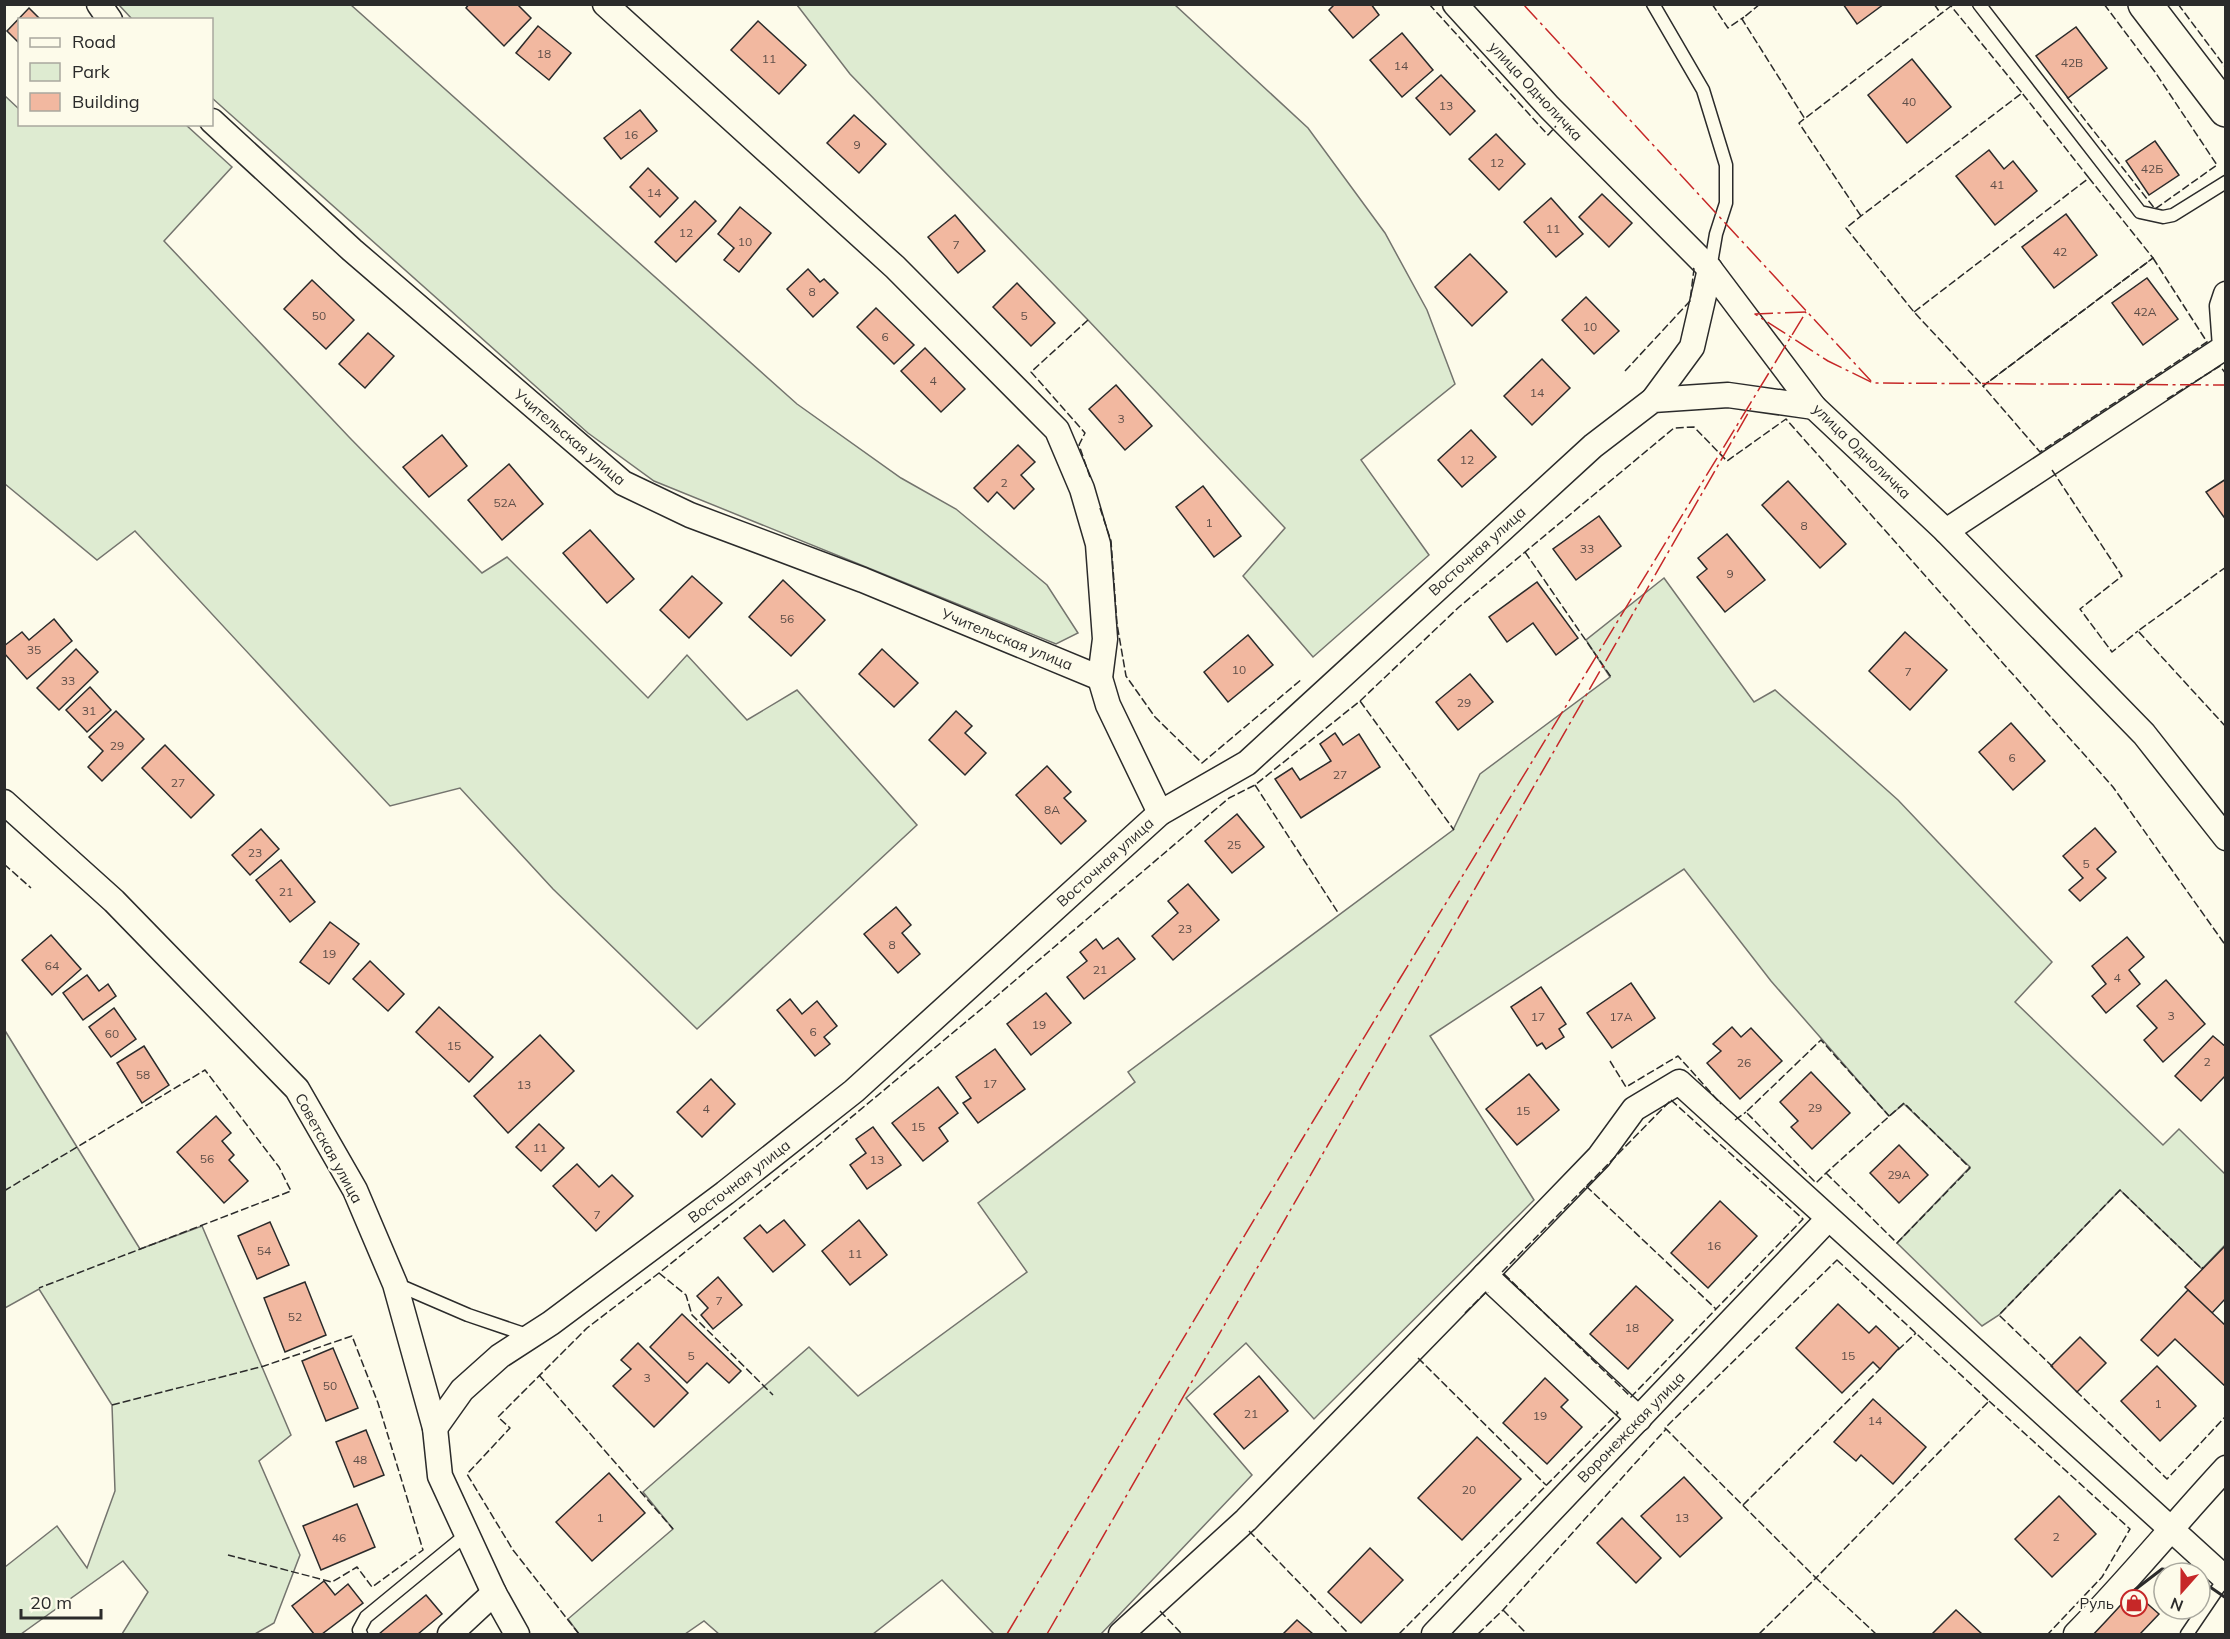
<svg xmlns="http://www.w3.org/2000/svg" width="2230" height="1639" viewBox="0 0 2230 1639" font-family="Mulish,sans-serif">
  <rect width="100%" height="100%" fill="#fdfbea"/>
  <g fill="#deebd1" stroke="#74746e" stroke-width="1.5">
    <polygon points="119,5 351,5 797,404 901,478 956,509 1047,585 1078,633 1056,644 654,481 588,433 212,98 212,20 132,19"/>
    <polygon points="797,5 1175,5 1308,128 1385,233 1427,310 1455,384 1361,460 1429,555 1313,657 1243,576 1285,528 1088,320 850,74"/>
    <polygon points="4,95 19,109 20,124 186,125 232,167 164,241 349,437 482,573 507,557 648,698 687,655 747,720 797,690 917,825 697,1029 553,889 460,788 390,806 135,531 97,560 5,484"/>
    <polygon points="1664,578 1754,702 1775,690 1898,800 2052,962 2015,1002 2163,1145 2179,1129 2225,1174 2225,1245 2202,1269 2120,1190 1999,1315 1982,1326 1897,1243 1970,1167 1904,1104 1889,1116 1771,981 1684,869 1430,1036 1534,1200 1314,1419 1246,1343 1186,1398 1252,1475 1101,1634 994,1634 942,1580 873,1634 719,1634 704,1621 685,1634 579,1634 568,1619 673,1529 643,1492 809,1347 858,1396 1027,1272 978,1203 1135,1082 1128,1072 1453,830 1480,774 1610,677 1586,640"/>
    <polygon points="4,1029 140,1249 202,1226 291,1435 259,1461 300,1555 274,1623 255,1634 122,1634 148,1592 123,1561 21,1634 5,1634 5,1567 57,1526 87,1568 115,1491 112,1405 39,1289 5,1308"/>
  </g>
  <g fill="#f2b8a0" stroke="#2b2b2b" stroke-width="1.5">
    <polygon points="469,4 517,4 531,18 504,46 466,8"/>
    <polygon points="1335,4 1371,4 1379,15 1353,38 1329,10"/>
    <polygon points="1843,4 1884,4 1857,24"/>
    <polygon points="29,8 41,20 20,20 20,44 7,31"/>
    <polygon points="758,21 806,65 779,94 731,50"/>
    <polygon points="538,26 571,53 549,80 516,53"/>
    <polygon points="2076,27 2107,68 2068,98 2036,56"/>
    <polygon points="1402,33 1433,70 1402,97 1370,60"/>
    <polygon points="1912,59 1951,107 1907,143 1868,95"/>
    <polygon points="1441,75 1475,111 1450,135 1416,98"/>
    <polygon points="640,110 657,131 621,159 604,138"/>
    <polygon points="854,115 886,144 859,173 827,143"/>
    <polygon points="1496,134 1525,164 1499,190 1469,159"/>
    <polygon points="2155,141 2179,175 2149,195 2126,161"/>
    <polygon points="1989,150 2004,169 2013,161 2037,191 1995,225 1956,176"/>
    <polygon points="648,168 678,198 660,217 630,187"/>
    <polygon points="1602,194 1632,223 1609,247 1579,217"/>
    <polygon points="1551,198 1583,234 1556,257 1524,222"/>
    <polygon points="695,201 716,221 676,262 655,242"/>
    <polygon points="740,207 771,233 739,272 724,260 734,248 718,234"/>
    <polygon points="2066,214 2097,255 2054,288 2022,247"/>
    <polygon points="955,215 985,251 958,273 928,237"/>
    <polygon points="1470,254 1507,292 1472,326 1435,287"/>
    <polygon points="808,269 820,282 824,279 838,293 813,317 787,289"/>
    <polygon points="2147,278 2178,319 2143,345 2112,303"/>
    <polygon points="312,280 354,320 326,349 284,309"/>
    <polygon points="1017,283 1055,323 1031,346 993,307"/>
    <polygon points="1586,297 1619,331 1594,354 1562,320"/>
    <polygon points="876,308 914,345 894,364 857,327"/>
    <polygon points="368,333 394,356 365,388 339,364"/>
    <polygon points="925,348 965,389 941,412 901,371"/>
    <polygon points="1542,359 1570,388 1532,425 1504,396"/>
    <polygon points="1116,385 1152,426 1125,450 1089,409"/>
    <polygon points="1471,430 1496,457 1462,487 1438,460"/>
    <polygon points="442,435 467,466 429,497 403,467"/>
    <polygon points="1018,445 1035,462 1021,475 1034,489 1014,509 997,492 988,502 974,488"/>
    <polygon points="509,464 543,504 502,540 468,500"/>
    <polygon points="2226,479 2226,520 2206,492"/>
    <polygon points="1788,481 1846,544 1820,568 1762,505"/>
    <polygon points="1203,486 1241,536 1214,557 1176,507"/>
    <polygon points="1599,516 1621,546 1576,580 1553,549"/>
    <polygon points="590,530 634,579 607,603 563,553"/>
    <polygon points="1727,534 1765,580 1725,612 1697,577 1707,569 1698,558"/>
    <polygon points="692,576 722,603 689,638 660,610"/>
    <polygon points="783,580 825,620 791,656 749,617"/>
    <polygon points="1537,582 1578,638 1556,655 1533,623 1507,642 1489,617"/>
    <polygon points="54,619 72,641 27,679 4,653 4,646 22,632 29,640"/>
    <polygon points="1905,632 1947,670 1910,710 1869,671"/>
    <polygon points="1248,635 1273,665 1228,702 1204,672"/>
    <polygon points="76,649 98,672 59,710 37,688"/>
    <polygon points="882,649 918,683 894,707 859,674"/>
    <polygon points="1470,674 1493,702 1458,730 1436,702"/>
    <polygon points="90,687 111,710 87,732 66,710"/>
    <polygon points="116,711 144,739 102,781 88,767 103,751 89,737"/>
    <polygon points="956,711 972,726 965,733 986,753 965,775 929,740"/>
    <polygon points="2011,723 2045,761 2013,790 1979,752"/>
    <polygon points="1335,733 1343,745 1359,734 1380,767 1301,818 1275,779 1292,768 1300,780 1331,761 1320,744"/>
    <polygon points="165,745 214,795 191,818 142,768"/>
    <polygon points="1047,766 1071,792 1064,798 1086,821 1061,844 1016,795"/>
    <polygon points="1237,814 1264,847 1232,873 1205,841"/>
    <polygon points="2095,828 2116,852 2097,869 2106,878 2080,901 2069,890 2083,878 2063,856"/>
    <polygon points="261,829 279,849 250,875 232,855"/>
    <polygon points="281,860 315,902 290,922 256,880"/>
    <polygon points="1188,884 1219,920 1173,960 1152,936 1178,913 1168,901"/>
    <polygon points="896,907 911,925 902,933 920,954 898,973 864,934"/>
    <polygon points="330,922 359,944 329,984 300,962"/>
    <polygon points="51,935 81,969 52,995 22,960"/>
    <polygon points="2127,937 2144,957 2129,970 2140,984 2106,1013 2092,996 2106,984 2092,966"/>
    <polygon points="1118,938 1135,959 1084,999 1067,977 1087,961 1080,952 1096,939 1103,949"/>
    <polygon points="370,961 404,994 388,1011 353,979"/>
    <polygon points="87,975 99,991 108,984 116,996 83,1020 63,993"/>
    <polygon points="2166,980 2205,1024 2163,1062 2144,1040 2157,1028 2137,1006"/>
    <polygon points="1631,983 1655,1018 1612,1048 1587,1013"/>
    <polygon points="1541,987 1566,1024 1559,1029 1564,1037 1546,1049 1542,1043 1537,1046 1511,1007"/>
    <polygon points="1046,993 1071,1023 1031,1055 1007,1024"/>
    <polygon points="790,999 802,1014 817,1001 837,1026 824,1037 830,1044 815,1056 777,1010"/>
    <polygon points="439,1007 493,1057 469,1082 416,1032"/>
    <polygon points="114,1008 136,1039 111,1057 89,1027"/>
    <polygon points="1732,1027 1741,1037 1751,1028 1782,1061 1740,1099 1707,1063 1721,1051 1713,1044"/>
    <polygon points="540,1035 574,1071 508,1133 474,1096"/>
    <polygon points="2213,1036 2226,1047 2226,1075 2201,1101 2175,1076"/>
    <polygon points="144,1046 169,1085 142,1103 117,1063"/>
    <polygon points="995,1049 1025,1089 978,1123 963,1103 971,1098 956,1077"/>
    <polygon points="1811,1072 1850,1113 1812,1149 1791,1127 1798,1121 1780,1102"/>
    <polygon points="1529,1074 1559,1110 1517,1145 1486,1109"/>
    <polygon points="711,1079 735,1104 702,1137 677,1112"/>
    <polygon points="938,1087 958,1113 939,1128 948,1141 923,1161 892,1123"/>
    <polygon points="216,1116 231,1133 222,1141 234,1155 229,1160 248,1181 224,1203 177,1152"/>
    <polygon points="539,1124 564,1148 541,1171 516,1147"/>
    <polygon points="873,1127 901,1165 867,1189 850,1165 866,1153 856,1139"/>
    <polygon points="1899,1145 1928,1175 1899,1203 1870,1173"/>
    <polygon points="577,1164 599,1187 612,1175 633,1196 596,1231 553,1186"/>
    <polygon points="1720,1201 1757,1236 1708,1288 1671,1253"/>
    <polygon points="784,1220 805,1245 773,1272 744,1238 760,1225 767,1233"/>
    <polygon points="859,1220 887,1255 850,1285 822,1251"/>
    <polygon points="270,1222 289,1265 257,1279 238,1236"/>
    <polygon points="2226,1245 2226,1298 2212,1313 2185,1287"/>
    <polygon points="718,1277 742,1305 713,1329 701,1315 708,1308 697,1296"/>
    <polygon points="305,1282 326,1335 285,1352 264,1298"/>
    <polygon points="1636,1286 1673,1320 1628,1369 1590,1334"/>
    <polygon points="2188,1290 2226,1326 2226,1387 2175,1339 2158,1356 2141,1340"/>
    <polygon points="1838,1304 1869,1333 1876,1326 1899,1348 1880,1369 1873,1362 1842,1393 1796,1348"/>
    <polygon points="682,1314 741,1371 729,1383 707,1363 687,1383 650,1347"/>
    <polygon points="2080,1337 2106,1363 2077,1392 2051,1366"/>
    <polygon points="638,1343 688,1393 654,1427 613,1386 631,1369 621,1360"/>
    <polygon points="333,1348 358,1408 326,1421 302,1361"/>
    <polygon points="2157,1366 2196,1406 2160,1441 2121,1401"/>
    <polygon points="1259,1376 1288,1411 1244,1449 1214,1414"/>
    <polygon points="1545,1378 1568,1400 1561,1407 1582,1427 1547,1464 1503,1423"/>
    <polygon points="1873,1399 1926,1447 1893,1484 1861,1455 1856,1461 1834,1442"/>
    <polygon points="366,1430 384,1475 354,1487 336,1442"/>
    <polygon points="1477,1437 1521,1479 1462,1540 1418,1498"/>
    <polygon points="609,1473 645,1513 592,1561 556,1522"/>
    <polygon points="1684,1477 1722,1518 1680,1557 1641,1516"/>
    <polygon points="2059,1496 2096,1534 2052,1577 2015,1539"/>
    <polygon points="357,1504 375,1547 321,1570 303,1526"/>
    <polygon points="1622,1518 1661,1558 1636,1583 1597,1543"/>
    <polygon points="1370,1548 1403,1580 1361,1623 1328,1592"/>
    <polygon points="324,1581 335,1595 348,1584 363,1603 322,1634 314,1634 292,1606"/>
    <polygon points="2133,1591 2159,1614 2140,1634 2093,1634"/>
    <polygon points="426,1595 442,1614 418,1634 379,1634"/>
    <polygon points="1956,1610 1982,1634 1932,1634"/>
    <polygon points="1297,1620 1313,1634 1283,1634"/>
  </g>
  <g fill="none" stroke-linecap="round" stroke-linejoin="round">
    <defs>
      <g id="lane">
        <polyline points="1653,4 1703,90 1726,165 1726,203 1716,234 1710,269"/>
        <polyline points="1979,4 2140,212 2163,217 2173,215 2226,182"/>
        <polyline points="396,1284 468,1315 530,1336"/>
        <polyline points="361,1634 359,1630 366,1617 467,1534"/>
        <polyline points="2187,1634 2225,1578"/>
      </g>
      <g id="street">
        <polyline points="99,4 110,20"/>
        <polyline points="605,4 895,267 1057,430 1082,489 1098,544 1105,639 1100,678 1108,705 1160,813"/>
        <polyline points="1455,4 1549,107 1710,269 1814,407 1946,531 2144,734 2226,838"/>
        <polyline points="212,121 352,250 623,483 690,515 863,580 1100,678"/>
        <polyline points="1653,400 1692,347 1710,269"/>
        <polyline points="1946,531 2225,347 2222,306 2226,294"/>
        <polyline points="4,802 114,901 297,1089 355,1190 395,1284 435,1428 440,1476 494,1593 517,1634"/>
        <polyline points="1485,1275 1599,1157 1634,1109 1679,1082 2226,1579"/>
        <polyline points="435,1428 462,1390 500,1356 551,1323 725,1193 854,1091 1160,813 1247,763 1593,446 1653,400 1728,395 1814,407"/>
        <polyline points="450,1634 494,1593"/>
        <polyline points="1121,1634 1246,1520 1485,1275 1639,1419"/>
        <polyline points="1434,1634 1828,1219"/>
        <path d="M2076 1634C2128 1581 2175 1523 2226 1468"/>
      </g>
      <polyline id="secondary" points="2145,4 2226,110"/>
    </defs>
    <use href="#lane" stroke="#2b2b2b" stroke-width="15"/>
    <use href="#street" stroke="#2b2b2b" stroke-width="27"/>
    <use href="#secondary" stroke="#2b2b2b" stroke-width="36"/>
    <use href="#lane" stroke="#fdfbea" stroke-width="12"/>
    <use href="#street" stroke="#fdfbea" stroke-width="24"/>
    <use href="#secondary" stroke="#fdfbea" stroke-width="33"/>
    <g stroke="#2b2b2b" stroke-width="1.5" stroke-dasharray="8 3" stroke-linecap="butt">
      <polyline points="1429,4 1548,135 1556,126"/>
      <polyline points="1712,4 1728,28 1744,17"/>
      <polyline points="1760,4 1742,19 1805,119"/>
      <polyline points="1934,4 1941,14"/>
      <polyline points="2178,4 2226,68"/>
      <polyline points="2067,97 2155,209 2217,165 2155,72 2104,4"/>
      <polyline points="1861,216 1799,123 1951,6 2022,93"/>
      <polygon points="2153,258 2207,342 2040,452 1983,386"/>
      <polyline points="1914,312 2089,178 2153,258 1983,386 1914,312 1846,228 1861,216 2022,93 2089,178"/>
      <polyline points="1088,320 1031,372 1085,433 1079,445 1091,480"/>
      <polyline points="1625,371 1690,301 1694,269 1691,266"/>
      <polyline points="2167,399 2220,366 2226,374"/>
      <polyline points="2052,470 2122,576 2080,609 2112,652 2138,631"/>
      <polyline points="1100,508 1111,541 1117,624 1126,676 1155,717 1202,763 1302,679"/>
      <polyline points="1525,552 1611,677"/>
      <polyline points="2226,567 2138,631 2226,727"/>
      <polyline points="1360,701 1454,830"/>
      <polyline points="1255,785 1339,914"/>
      <polyline points="4,864 31,888"/>
      <polyline points="1610,1061 1626,1087 1678,1056 1721,1104"/>
      <polygon points="1671,1100 1803,1219 1631,1397 1502,1272"/>
      <polyline points="1735,1120 1746,1112"/>
      <polyline points="1826,1173 1897,1243 1970,1168 1904,1103 1826,1173 1816,1183 1746,1112 1821,1040 1889,1116"/>
      <polyline points="1586,1186 1716,1309"/>
      <polyline points="4,1191 205,1070 279,1167 291,1191 39,1288"/>
      <polygon points="1837,1260 1989,1401 1816,1578 1665,1428"/>
      <polyline points="659,1273 686,1295 692,1315 773,1395"/>
      <polyline points="1465,1313 1487,1291 1488,1293"/>
      <polyline points="1898,1350 1916,1333"/>
      <polyline points="1418,1358 1546,1485"/>
      <polyline points="2053,1367 1999,1315 2120,1190 2202,1269 2203,1267"/>
      <polyline points="539,1375 673,1529"/>
      <polyline points="2076,1391 2167,1479 2226,1416"/>
      <polyline points="1989,1401 2130,1529 2102,1577 2048,1634"/>
      <polyline points="112,1405 264,1366 352,1336 378,1403 423,1550 372,1587 357,1567 332,1582 228,1555"/>
      <polyline points="1743,1505 1881,1368"/>
      <polyline points="1249,1531 1349,1634"/>
      <polyline points="1815,1577 1876,1634"/>
      <polyline points="1503,1610 1527,1634"/>
      <polyline points="1160,1611 1182,1634"/>
      <polyline points="579,1634 513,1550 467,1474 510,1428 498,1417 587,1328 659,1273 818,1145 985,1006 1229,798 1255,785 1360,701 1459,607 1674,428 1694,427 1727,461 1786,419 2113,787 2226,946"/>
      <polyline points="1399,1634 1618,1413 1616,1411"/>
      <polyline points="1478,1634 1503,1610 1666,1429"/>
      <polyline points="1759,1634 1816,1578"/>
    </g>
    <g stroke="#2b2b2b" stroke-width="3">
      <polyline points="2200,1580 2226,1598"/>
      <polyline points="2132,1592 2162,1569 2190,1573"/>
    </g>
    <g stroke="#c62828" stroke-width="1.5" stroke-dasharray="21 4.5 3 4.5" stroke-linecap="butt">
      <polyline points="1523,4 1871,381"/>
      <polyline points="1806,312 1755,314 1828,361 1873,383 2226,385"/>
      <polyline points="1007,1634 1301,1141 1806,312"/>
      <polyline points="1047,1634 1751,408"/>
    </g>
  </g>
  <defs>
    <symbol id="shop-ring" viewBox="-11 -11 22 22"><circle r="9.5" fill="#fdfbea" stroke="#c62828" stroke-width="1.5"/><path d="M-5-2.5h2.3a2.7 3.5 0 0 1 5.4 0H5L5.5 6h-11ZM-1.5-2.5h3a1.5 2.3 0 0 0-3 0Z" fill="#c62828"/></symbol>
  </defs>
  <g fill-rule="evenodd">
    <use href="#shop-ring" x="2119" y="1588" width="30" height="30"/>
  </g>
  <g text-anchor="middle" dominant-baseline="central" stroke-width="4.5" stroke-linejoin="round" paint-order="stroke">
    <g font-size="12" fill="#5d4e48">
      <text x="544" y="53">18</text>
      <text x="769" y="58">11</text>
      <text x="2072" y="62">42В</text>
      <text x="1401" y="65">14</text>
      <text x="1909" y="101">40</text>
      <text x="1446" y="105">13</text>
      <text x="631" y="134">16</text>
      <text x="857" y="144">9</text>
      <text x="1497" y="162">12</text>
      <text x="2152" y="168">42Б</text>
      <text x="1997" y="184">41</text>
      <text x="654" y="192">14</text>
      <text x="1553" y="228">11</text>
      <text x="686" y="232">12</text>
      <text x="745" y="241">10</text>
      <text x="956" y="244">7</text>
      <text x="2060" y="251">42</text>
      <text x="812" y="291">8</text>
      <text x="2145" y="311">42А</text>
      <text x="319" y="315">50</text>
      <text x="1024" y="315">5</text>
      <text x="1590" y="326">10</text>
      <text x="885" y="336">6</text>
      <text x="933" y="380">4</text>
      <text x="1537" y="392">14</text>
      <text x="1121" y="418">3</text>
      <text x="1467" y="459">12</text>
      <text x="1004" y="482">2</text>
      <text x="505" y="502">52А</text>
      <text x="1209" y="522">1</text>
      <text x="1804" y="525">8</text>
      <text x="1587" y="548">33</text>
      <text x="1730" y="573">9</text>
      <text x="787" y="618">56</text>
      <text x="34" y="649">35</text>
      <text x="1239" y="669">10</text>
      <text x="1908" y="671">7</text>
      <text x="68" y="680">33</text>
      <text x="1464" y="702">29</text>
      <text x="89" y="710">31</text>
      <text x="117" y="745">29</text>
      <text x="2012" y="757">6</text>
      <text x="1340" y="774">27</text>
      <text x="178" y="782">27</text>
      <text x="1052" y="809">8А</text>
      <text x="1234" y="844">25</text>
      <text x="255" y="852">23</text>
      <text x="2086" y="863">5</text>
      <text x="286" y="891">21</text>
      <text x="1185" y="928">23</text>
      <text x="892" y="944">8</text>
      <text x="329" y="953">19</text>
      <text x="52" y="965">64</text>
      <text x="1100" y="969">21</text>
      <text x="2117" y="977">4</text>
      <text x="2171" y="1015">3</text>
      <text x="1538" y="1016">17</text>
      <text x="1621" y="1016">17А</text>
      <text x="1039" y="1024">19</text>
      <text x="813" y="1031">6</text>
      <text x="112" y="1033">60</text>
      <text x="454" y="1045">15</text>
      <text x="2207" y="1061">2</text>
      <text x="1744" y="1062">26</text>
      <text x="143" y="1074">58</text>
      <text x="990" y="1083">17</text>
      <text x="524" y="1084">13</text>
      <text x="1815" y="1107">29</text>
      <text x="706" y="1108">4</text>
      <text x="1523" y="1110">15</text>
      <text x="918" y="1126">15</text>
      <text x="540" y="1147">11</text>
      <text x="207" y="1158">56</text>
      <text x="877" y="1159">13</text>
      <text x="1899" y="1174">29А</text>
      <text x="597" y="1214">7</text>
      <text x="1714" y="1245">16</text>
      <text x="264" y="1250">54</text>
      <text x="855" y="1253">11</text>
      <text x="719" y="1300">7</text>
      <text x="295" y="1316">52</text>
      <text x="1632" y="1327">18</text>
      <text x="691" y="1355">5</text>
      <text x="1848" y="1355">15</text>
      <text x="647" y="1377">3</text>
      <text x="330" y="1385">50</text>
      <text x="2158" y="1403">1</text>
      <text x="1251" y="1413">21</text>
      <text x="1540" y="1415">19</text>
      <text x="1875" y="1420">14</text>
      <text x="360" y="1459">48</text>
      <text x="1469" y="1489">20</text>
      <text x="600" y="1517">1</text>
      <text x="1682" y="1517">13</text>
      <text x="2056" y="1536">2</text>
      <text x="339" y="1537">46</text>
    </g>
    <g font-size="15" fill="#2b2b2b" stroke="#fdfbea">
      <text transform="translate(1536 91) rotate(47)">улица Одноличка</text>
      <text transform="translate(570 437) rotate(40)">Учительская улица</text>
      <text transform="translate(1862 451) rotate(44)">улица Одноличка</text>
      <text transform="translate(1477 551) rotate(-42)">Восточная улица</text>
      <text transform="translate(1007 639) rotate(22)">Учительская улица</text>
      <text transform="translate(1105 862) rotate(-42)">Восточная улица</text>
      <text transform="translate(329 1148) rotate(61)">Советская улица</text>
      <text transform="translate(739 1181) rotate(-38)">Восточная улица</text>
      <text transform="translate(1631 1427) rotate(-46)">Воронежская улица</text>
    </g>
    <g font-size="15" fill="#2b2b2b" stroke="#fdfbea" text-anchor="end">
      <text x="2114" y="1603">Руль</text>
    </g>
  </g>
  <rect width="2230" height="1639" fill="none" stroke="#2b2b2b" stroke-width="12"/>
  <rect x="18" y="18" width="195" height="108" fill="#fdfbea" stroke="#a9a89e" stroke-width="1.5"/>
  <rect x="30" y="38" width="30" height="9" fill="#fdfbea" stroke="#a9a89e" stroke-width="1.5"/>
  <text x="72" y="48" font-size="18" fill="#2b2b2b">Road</text>
  <rect x="30" y="63" width="30" height="18" fill="#deebd1" stroke="#a9a89e" stroke-width="1.5"/>
  <text x="72" y="78" font-size="18" fill="#2b2b2b">Park</text>
  <rect x="30" y="93" width="30" height="18" fill="#f2b8a0" stroke="#a9a89e" stroke-width="1.5"/>
  <text x="72" y="108" font-size="18" fill="#2b2b2b">Building</text>
  <g transform="translate(2182 1591) rotate(201)"><circle r="28" fill="#fdfbea" stroke="#a9a89e" stroke-width="1.5"/>
  <path d="M0-4.5L10 22L0 15L-10 22Z" fill="#c62828"/>
  <text y="-9" font-size="16" font-weight="bold" text-anchor="middle" fill="#2b2b2b">N</text>
  </g>
  <path d="M21 1609v9h80v-9" fill="none" stroke="#2b2b2b" stroke-width="3"/>
  <text x="30" y="1609" font-size="18" fill="#2b2b2b" stroke="#fdfbea" stroke-width="4.5" paint-order="stroke">20 m</text>
</svg>
